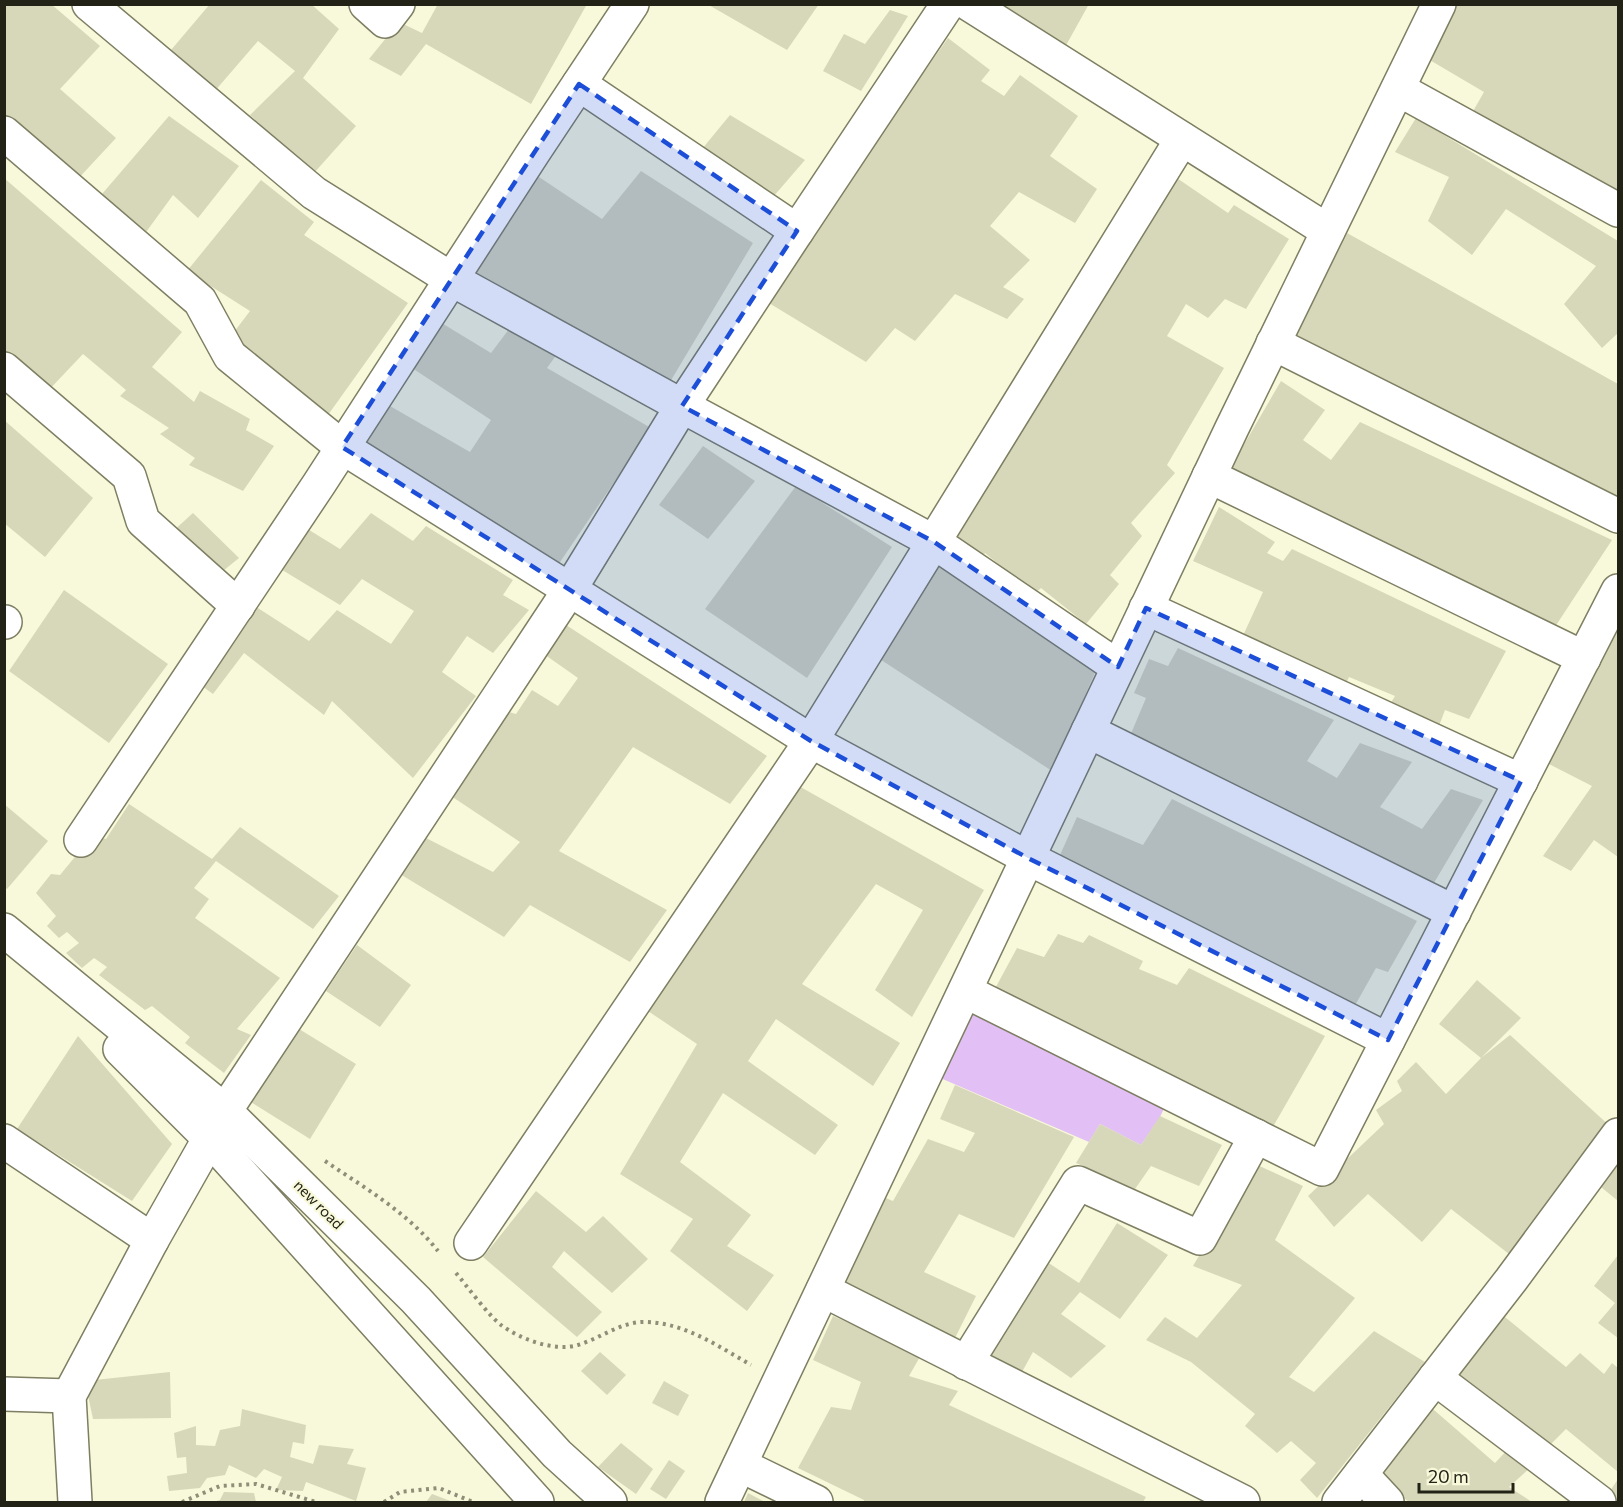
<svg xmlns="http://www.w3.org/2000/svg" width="1623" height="1507" viewBox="0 0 1623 1507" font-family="Commissioner,sans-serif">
  <rect width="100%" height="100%" fill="#f8f9da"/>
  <polygon fill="#e2bff4" points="965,991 1171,1094 1160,1117 1141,1145 1100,1124 1089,1142 931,1074"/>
  <g fill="#d7d8b9">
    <polygon points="4,4 51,4 100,46 60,89 116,138 76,181 4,119"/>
    <polygon points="210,4 311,4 339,29 303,78 356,126 314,173 250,115 295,71 258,41 214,92 171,50"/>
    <polygon points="438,4 587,4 531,104 426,44 401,76 369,59 399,22 422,33"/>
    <polygon points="707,4 819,4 787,50"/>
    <polygon points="986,4 1089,4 1064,49"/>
    <polygon points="1456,4 1618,4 1618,203 1468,120 1484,92 1428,59"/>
    <polygon points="890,10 908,16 861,91 823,71 844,34 865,44"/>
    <polygon points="948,38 990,70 981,81 1004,96 1020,75 1078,116 1050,156 1097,189 1075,223 1019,192 990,226 1030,260 1003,287 1024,299 1007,319 955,294 915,341 895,328 866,362 764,300"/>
    <polygon points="730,115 805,160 773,197 702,149"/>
    <polygon points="169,116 239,166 198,218 173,195 141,239 96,201"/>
    <polygon points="1416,118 1618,241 1618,333 1602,348 1564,304 1596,266 1506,209 1472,255 1428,221 1449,177 1395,152"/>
    <polygon points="641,171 753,243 667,387 463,276 533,173 602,219"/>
    <polygon points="1171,174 1228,213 1234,205 1289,239 1246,309 1225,299 1208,318 1186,304 1167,336 1224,368 1167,465 1175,473 1131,523 1142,536 1110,575 1119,584 1086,624 1041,588 1034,594 985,553 980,559 953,532"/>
    <polygon points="4,178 182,332 152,367 194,402 200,391 250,419 246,430 274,446 243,491 189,465 195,458 160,434 169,428 120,396 126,390 83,354 45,394 4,359"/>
    <polygon points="261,180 314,222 304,235 408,303 328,415 231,336 250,311 187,271"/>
    <polygon points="1347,233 1618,384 1618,506 1293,341"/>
    <polygon points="435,319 491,353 512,325 560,350 547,368 651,428 556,568 353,445 383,402 470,452 491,420 406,364"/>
    <polygon points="1281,381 1325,410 1303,440 1331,460 1360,422 1612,540 1551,633 1225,477"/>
    <polygon points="4,420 93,498 45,557 4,523"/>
    <polygon points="703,446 755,481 708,539 659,505"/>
    <polygon points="796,486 892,547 807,678 705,609"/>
    <polygon points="1219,507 1275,542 1267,553 1283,561 1292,549 1506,651 1469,719 1445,710 1436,734 1387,709 1395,696 1349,677 1343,690 1241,640 1263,592 1193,561"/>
    <polygon points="193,513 239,558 218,575 171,533"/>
    <polygon points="371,513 413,541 426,526 513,580 503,595 529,610 493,653 467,636 442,672 476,696 413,778 332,701 324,715 244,653 213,694 195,681 250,603 309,641 337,610 391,644 414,611 362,579 340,605 274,565 301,525 340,549"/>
    <polygon points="937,562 1097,668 1052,771 875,656"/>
    <polygon points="64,590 168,664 109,743 9,671"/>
    <polygon points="1618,617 1618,857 1594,840 1571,871 1543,856 1592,786 1545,762"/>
    <polygon points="563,623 767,756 730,804 633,747 559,851 667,910 630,962 530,905 504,937 395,871 420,835 493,872 520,842 448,794 505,711 516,714 532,690 558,706 578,678 541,652"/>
    <polygon points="1178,648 1334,720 1307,761 1337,778 1360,743 1412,762 1380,807 1422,829 1451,789 1483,800 1431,888 1127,743 1146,698 1134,693 1149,659 1168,666"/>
    <polygon points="797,785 984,890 912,1017 875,990 923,910 876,884 802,984 900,1043 873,1086 776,1019 748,1061 838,1125 815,1155 723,1093 680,1162 751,1215 727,1246 774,1275 747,1311 670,1251 693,1219 620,1174 697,1044 642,1007"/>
    <polygon points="1172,799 1417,921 1388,972 1376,968 1353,1009 1056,864 1077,817 1143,845"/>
    <polygon points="4,804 48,841 7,889 4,887"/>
    <polygon points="129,804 212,859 240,827 339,896 313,929 216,861 194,888 209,899 195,918 280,978 237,1029 251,1035 224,1073 185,1043 190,1037 152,1006 145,1010 99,975 107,967 94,958 82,968 66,953 79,943 67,932 59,938 47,926 56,916 36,893 51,874 60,875 93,835 106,839"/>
    <polygon points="1058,934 1083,943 1089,935 1143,961 1139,969 1177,985 1189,968 1325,1036 1270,1132 991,996 1017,948 1044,957"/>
    <polygon points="357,945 411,985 380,1027 326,991"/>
    <polygon points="1477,980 1521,1018 1481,1058 1510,1035 1612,1128 1509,1254 1451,1209 1422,1242 1368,1194 1334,1227 1308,1196 1384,1124 1376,1110 1402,1091 1397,1081 1416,1062 1446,1094 1481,1058 1439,1024"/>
    <polygon points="291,1024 356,1064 310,1139 243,1097"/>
    <polygon points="78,1036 172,1144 132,1201 17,1129"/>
    <polygon points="955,1085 1074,1137 1014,1238 959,1214 924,1272 976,1296 953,1342 841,1290 881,1196 893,1201 928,1139 964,1152 975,1133 940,1119"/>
    <polygon points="1160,1116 1222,1145 1199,1186 1151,1166 1135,1189 1076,1163 1100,1124 1141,1145"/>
    <polygon points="1618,1161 1618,1201 1601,1187"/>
    <polygon points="1253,1163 1303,1186 1275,1240 1355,1298 1289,1377 1314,1392 1374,1331 1425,1362 1317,1498 1300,1480 1316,1463 1291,1441 1277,1453 1245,1426 1255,1414 1191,1362 1146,1340 1165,1317 1197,1338 1242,1285 1193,1266"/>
    <polygon points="536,1191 586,1232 603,1216 648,1259 612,1293 564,1251 552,1267 602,1312 577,1337 483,1257"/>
    <polygon points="1117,1223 1168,1255 1120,1319 1080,1292 1061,1314 1106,1346 1071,1378 1033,1352 1017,1381 976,1360 1038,1256 1079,1283"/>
    <polygon points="1618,1255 1618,1338 1598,1323 1615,1303 1594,1286"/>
    <polygon points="1500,1313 1566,1367 1580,1353 1604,1374 1612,1363 1618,1368 1618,1472 1566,1429 1545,1450 1449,1377"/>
    <polygon points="833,1316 921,1355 909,1376 958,1391 949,1405 1146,1497 1143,1502 864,1502 864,1500 798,1468 831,1407 851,1410 861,1382 813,1360"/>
    <polygon points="600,1352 626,1375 607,1395 581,1371"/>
    <polygon points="170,1372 171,1418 93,1419 85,1381"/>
    <polygon points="664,1381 689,1395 678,1416 652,1403"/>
    <polygon points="1426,1403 1495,1463 1509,1448 1531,1467 1509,1487 1532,1502 1409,1502 1372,1473"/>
    <polygon points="242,1409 306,1425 304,1444 293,1442 290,1457 313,1464 319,1445 354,1449 347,1464 366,1468 356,1501 306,1482 303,1491 276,1490 282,1477 264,1469 256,1478 229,1465 225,1475 207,1478 200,1488 169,1491 167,1476 187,1473 186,1457 177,1458 174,1433 196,1426 196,1445 215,1446 220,1430 240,1426"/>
    <polygon points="621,1443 653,1469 636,1494 598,1467"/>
    <polygon points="669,1460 685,1471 666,1499 650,1489"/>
    <polygon points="1618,1479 1618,1502 1613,1502 1606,1497"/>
    <polygon points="224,1492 254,1493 256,1502 213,1502 220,1500"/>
    <polygon points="748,1493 765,1502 744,1502"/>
    <polygon points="432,1494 453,1502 426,1502"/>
  </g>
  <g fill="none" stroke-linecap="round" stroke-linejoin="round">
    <defs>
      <g id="minor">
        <polyline points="89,4 314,193 451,279 682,406 934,542 1118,667"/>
        <polyline points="366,4 385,21 398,4"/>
        <polyline points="969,4 1328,231"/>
        <polyline points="579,84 797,231 948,4"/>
        <polyline points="1398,89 1618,210"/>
        <polyline points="4,133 200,301 230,356 342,447 811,741 1028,858 1388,1040"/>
        <polyline points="1273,343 1618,516"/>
        <polyline points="4,369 129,476 143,521 238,606"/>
        <polyline points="1209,476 1584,658"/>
        <polyline points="1146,608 1521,781"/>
        <polyline points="4,622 5,622"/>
        <polyline points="1088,731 1454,912"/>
        <polyline points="81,840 319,484 533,153 632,4"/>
        <polyline points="965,991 1322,1169 1618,591"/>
        <polyline points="4,1141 152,1240"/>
        <polyline points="471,1243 811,741 1182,139"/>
        <polyline points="823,1290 1243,1502"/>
        <polyline points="966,1363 1078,1183 1200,1238 1256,1136"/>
        <polyline points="1435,1378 1599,1502"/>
        <polyline points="4,1394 69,1396"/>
        <polyline points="740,1465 816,1502"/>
        <polyline points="1361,1474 1387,1502"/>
        <polyline points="75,1502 69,1396 152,1240 225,1111 570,589 682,406 797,231"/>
        <polyline points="722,1502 1232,428 1439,4"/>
        <polyline points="1339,1502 1511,1280 1618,1135"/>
      </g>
      <g id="secondary">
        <polyline points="4,930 225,1111 416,1300 557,1454 610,1502"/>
        <polyline points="120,1049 210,1139 537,1502"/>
      </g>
    </defs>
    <use href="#minor" stroke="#7d7e62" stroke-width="36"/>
    <use href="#secondary" stroke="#7d7e62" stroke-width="36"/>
    <g stroke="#8e8e79" stroke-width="4" stroke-dasharray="3 4.5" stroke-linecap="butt">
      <path d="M325 1161C365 1188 408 1213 438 1251"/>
      <path d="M456 1273C467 1286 488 1315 501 1325 520 1339 554 1352 578 1345 601 1338 622 1321 646 1322 685 1323 718 1346 751 1365"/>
      <polyline points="182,1502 220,1486 256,1484 316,1502"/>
      <polyline points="384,1502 400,1492 439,1488 473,1502"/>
    </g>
    <use href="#minor" stroke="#fff" stroke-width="33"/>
    <use href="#secondary" stroke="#fff" stroke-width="33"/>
  </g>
  <path fill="#1d4ed8" fill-opacity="0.2" stroke="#1d4ed8" stroke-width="4.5" stroke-dasharray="12 8" stroke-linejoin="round" d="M579 84 797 231 682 406 934 542 1118 667 1146 608 1521 781 1388 1040 1028 858 811 741 342 447Z"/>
  <g text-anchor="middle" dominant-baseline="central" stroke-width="4.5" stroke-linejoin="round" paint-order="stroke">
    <g font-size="15" fill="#222217" stroke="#f8f9da">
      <text transform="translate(319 1204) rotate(45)">new road</text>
    </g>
  </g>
  <rect width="1623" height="1507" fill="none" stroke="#222217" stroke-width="12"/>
  <path d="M1419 1483v9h94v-9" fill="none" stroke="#222217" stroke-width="3"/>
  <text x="1428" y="1483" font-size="18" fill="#222217" stroke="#f8f9da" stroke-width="4.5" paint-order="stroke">20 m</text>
</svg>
